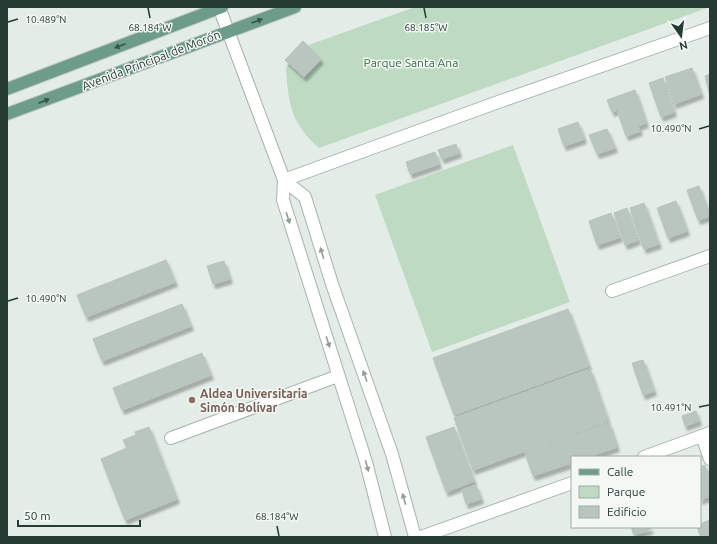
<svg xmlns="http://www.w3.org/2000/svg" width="717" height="544" viewBox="0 0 717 544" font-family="Ubuntu,sans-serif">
  <defs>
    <filter id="shadow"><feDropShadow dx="2.5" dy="4.5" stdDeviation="1" flood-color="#0004"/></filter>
  </defs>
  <rect width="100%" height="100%" fill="#e3ece7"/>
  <g fill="#bfdac3">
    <path d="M415 7H710L319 148C291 124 288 103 286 68L303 47Z"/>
    <polygon points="513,145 570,302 432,352 375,195"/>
  </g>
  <g fill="#b9c6c0" stroke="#b7c4bd" filter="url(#shadow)">
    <polygon points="303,41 321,59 304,77 285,60"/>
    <polygon points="692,68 701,94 674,104 665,77"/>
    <polygon points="710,74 710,96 705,76"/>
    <polygon points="663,78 674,112 661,117 649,83"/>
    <polygon points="635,90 646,123 638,126 640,131 626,136 617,110 612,112 607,100"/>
    <polygon points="578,122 584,139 564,146 558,129"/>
    <polygon points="607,129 615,148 597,154 589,135"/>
    <polygon points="456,144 459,153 442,159 438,150"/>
    <polygon points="435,152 439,164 410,174 406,162"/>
    <polygon points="699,186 710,216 698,220 687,190"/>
    <polygon points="676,201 687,231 668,238 657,208"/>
    <polygon points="644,203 655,234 640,239 630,208"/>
    <polygon points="627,208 638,240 625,245 614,213"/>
    <polygon points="611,213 620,237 597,245 589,221"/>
    <polygon points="655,234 659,244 644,249 640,239"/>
    <polygon points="166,260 175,282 86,317 77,295"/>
    <polygon points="224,261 230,279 213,284 207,266"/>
    <polygon points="182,304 191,326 102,361 93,339"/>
    <polygon points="568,309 589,366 454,415 433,358"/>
    <polygon points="202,353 211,375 122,410 113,388"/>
    <polygon points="643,360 654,391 643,395 632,363"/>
    <polygon points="590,369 608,421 473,470 454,418"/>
    <polygon points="696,411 699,421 685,426 682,416"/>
    <polygon points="609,423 617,447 588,457 572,457 572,463 533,476 525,453"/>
    <polygon points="149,427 177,499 125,520 101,459 127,448 123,440 136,435 135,432"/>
    <polygon points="454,427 474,481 446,492 426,437"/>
    <polygon points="705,465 710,479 710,496 700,500 700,467"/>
    <polygon points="476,485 481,499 466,504 462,490"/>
    <polygon points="710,520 710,537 701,537 697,527 700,527 700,524"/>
    <polygon points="631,527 650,527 651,529 634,535"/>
  </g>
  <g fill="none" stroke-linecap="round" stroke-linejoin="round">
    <defs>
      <g id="minor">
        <polyline points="219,7 284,180 283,200 366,462 385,537"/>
        <polyline points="284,180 501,101 710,28"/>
        <polyline points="284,180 305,197 332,284 392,454 415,537"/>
        <polyline points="612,291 710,256"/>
        <polyline points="702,436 710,459"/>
        <polyline points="171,438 338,376"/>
        <polyline points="644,457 710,433"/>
        <polyline points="421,537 572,483"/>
      </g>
      <g id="major">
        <polyline points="7,89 222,7"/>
        <polyline points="7,114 295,7"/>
      </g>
    </defs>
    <use href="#minor" stroke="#a6b3ad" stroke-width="14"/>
    <use href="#major" stroke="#c2c8c6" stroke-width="14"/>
    <use href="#minor" stroke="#fff" stroke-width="12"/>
    <use href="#major" stroke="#6d9c8b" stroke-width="12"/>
  </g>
  <defs><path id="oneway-solid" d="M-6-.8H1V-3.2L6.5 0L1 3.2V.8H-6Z"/></defs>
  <g fill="#375349">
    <use href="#oneway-solid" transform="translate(257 21) rotate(-20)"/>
    <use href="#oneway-solid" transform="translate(120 46) rotate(159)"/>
    <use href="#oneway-solid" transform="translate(44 101) rotate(-21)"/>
  </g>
  <g fill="#929d99">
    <use href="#oneway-solid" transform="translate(288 218) rotate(72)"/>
    <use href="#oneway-solid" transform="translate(322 253) rotate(-107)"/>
    <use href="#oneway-solid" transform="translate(328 342) rotate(72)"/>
    <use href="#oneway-solid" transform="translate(365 376) rotate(-109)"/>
    <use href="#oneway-solid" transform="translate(367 466) rotate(75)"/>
    <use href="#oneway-solid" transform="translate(404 499) rotate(-105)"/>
  </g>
  <path fill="none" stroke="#253b33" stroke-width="1.5" d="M148 8 150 18M424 8 426 18M8 22 18 19M699 129 709 126M8 301 18 298M699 407 709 405M277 526 279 536"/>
  <circle fill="#8d6e63" stroke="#f4f8f5" stroke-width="1.5" cx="192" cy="400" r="4"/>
  <g text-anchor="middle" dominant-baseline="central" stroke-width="3" stroke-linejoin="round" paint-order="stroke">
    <g font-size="12" fill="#253b33" stroke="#f4f8f5">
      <text transform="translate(151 60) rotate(-21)">Avenida Principal de Morón</text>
    </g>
    <g font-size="12" fill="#346d44" stroke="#f4f8f5">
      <text x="411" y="62">Parque Santa Ana</text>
    </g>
    <g font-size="12" font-weight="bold" fill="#785e54" stroke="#f4f8f5" text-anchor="start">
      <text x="200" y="393">Aldea Universitaria<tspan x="200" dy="14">Simón Bolívar</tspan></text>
    </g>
  </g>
  <g font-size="10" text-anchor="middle" fill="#253b33" stroke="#f4f8f5" stroke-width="3" stroke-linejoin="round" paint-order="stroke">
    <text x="46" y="23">10.489°N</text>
    <text x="150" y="31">68.184°W</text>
    <text x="426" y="31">68.185°W</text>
    <text x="671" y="132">10.490°N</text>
    <text x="46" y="302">10.490°N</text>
    <text x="671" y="411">10.491°N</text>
    <text x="277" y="520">68.184°W</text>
  </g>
  <rect width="717" height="544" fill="none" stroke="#253b33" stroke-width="16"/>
  <rect x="571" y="456" width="130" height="72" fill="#f4f8f5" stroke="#a1aca7"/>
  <rect x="579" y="469" width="20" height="6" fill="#6d9c8b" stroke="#a1aca7"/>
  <text x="607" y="476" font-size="12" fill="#253b33">Calle</text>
  <rect x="579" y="486" width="20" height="12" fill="#bfdac3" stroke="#a1aca7"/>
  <text x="607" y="496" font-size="12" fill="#253b33">Parque</text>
  <rect x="579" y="506" width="20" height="12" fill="#b9c6c0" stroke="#a1aca7"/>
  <text x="607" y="516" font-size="12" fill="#253b33">Edificio</text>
  <g transform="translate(681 36) rotate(166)" stroke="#f4f8f5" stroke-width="3" paint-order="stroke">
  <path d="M0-3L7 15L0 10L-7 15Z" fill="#253b33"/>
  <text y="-6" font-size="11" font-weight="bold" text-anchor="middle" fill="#253b33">N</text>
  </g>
  <path d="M18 520v6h122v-6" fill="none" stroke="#253b33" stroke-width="2"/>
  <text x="24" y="520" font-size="12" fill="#253b33" stroke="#f4f8f5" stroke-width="3" paint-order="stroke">50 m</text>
</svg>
